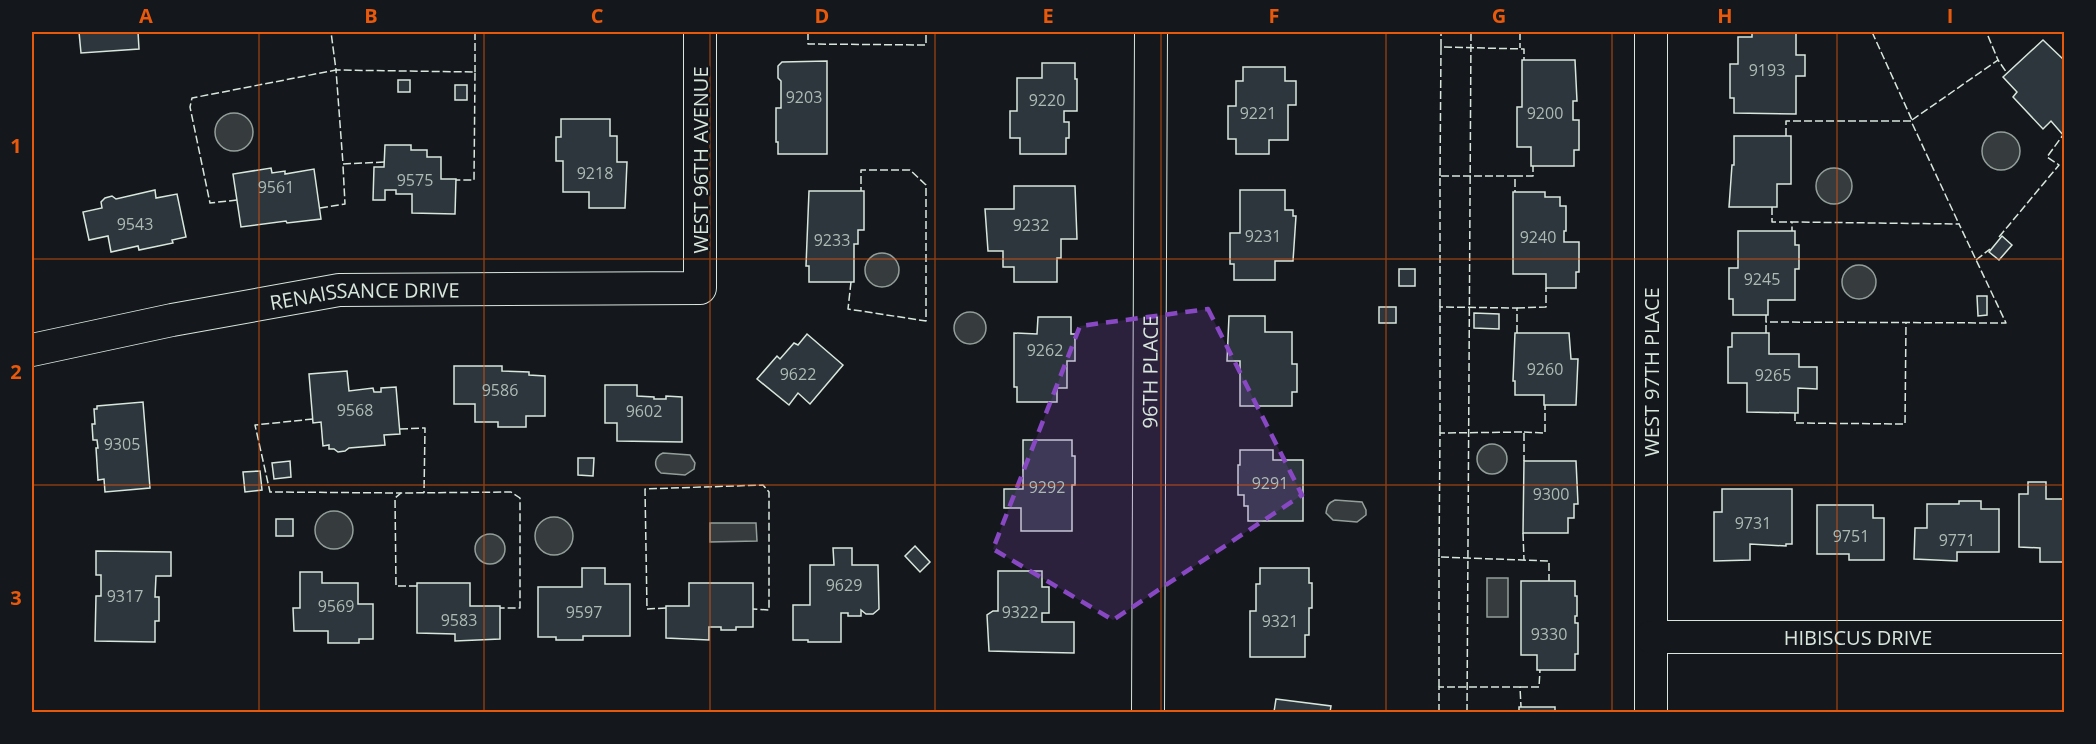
<svg xmlns="http://www.w3.org/2000/svg" width="2096" height="744" viewBox="0 0 2096 744" font-family="'Open Sans',sans-serif">
  <rect width="100%" height="100%" fill="#14181c"/>
  <g fill="#363b3e" stroke="#939e99" stroke-width="1.5">
    <circle cx="234" cy="132" r="19"/>
    <circle cx="2001" cy="151" r="19"/>
    <circle cx="1834" cy="186" r="18"/>
    <circle cx="882" cy="270" r="17"/>
    <circle cx="1859" cy="282" r="17"/>
    <circle cx="970" cy="328" r="16"/>
    <circle cx="1492" cy="459" r="15"/>
    <path d="M663 453 690 455 695 463 694 469 685 475 661 473C653 467 654 457 663 453Z"/>
    <path d="M1335 500 1362 502 1366 510V515L1357 522 1333 520 1326 513C1327 506 1328 503 1335 500Z"/>
    <circle cx="334" cy="530" r="19"/>
    <circle cx="554" cy="536" r="19"/>
    <polygon points="710,523 756,523 757,541 710,542"/>
    <circle cx="490" cy="549" r="15"/>
    <rect x="1487" y="578" width="21" height="39"/>
  </g>
  <g fill="#2c363c" stroke="#d8e6dc" stroke-width="1.5">
    <polygon points="79,32 138,32 139,49 81,53"/>
    <polygon points="1752,32 1796,32 1796,55 1805,55 1805,76 1796,76 1796,114 1734,113 1734,98 1730,98 1730,64 1738,64 1738,37 1752,37"/>
    <polygon points="2043,40 2064,60 2064,136 2051,121 2043,129 2013,97 2017,92 2003,77"/>
    <polygon points="1522,60 1575,60 1577,101 1573,101 1573,120 1579,120 1579,150 1574,150 1574,166 1531,166 1531,147 1517,147 1517,107 1522,107"/>
    <polygon points="827,61 827,154 778,154 778,142 776,142 776,108 781,108 781,81 778,78 778,66 782,62"/>
    <polygon points="1042,63 1075,63 1075,79 1077,79 1077,111 1064,111 1064,122 1069,122 1069,138 1066,138 1066,154 1020,154 1020,138 1010,138 1010,111 1017,111 1017,78 1042,78"/>
    <polygon points="1243,67 1285,67 1285,81 1296,81 1296,105 1288,105 1288,140 1269,140 1269,154 1236,154 1236,139 1228,139 1228,106 1236,106 1236,81 1243,81"/>
    <rect x="398" y="80" width="12" height="12"/>
    <rect x="455" y="85" width="12" height="15"/>
    <polygon points="561,119 610,119 610,136 617,136 617,162 627,162 625,208 589,208 589,192 563,192 563,161 556,161 556,137 561,137"/>
    <polygon points="1734,136 1791,136 1791,184 1777,184 1777,207 1729,207 1732,165 1734,165"/>
    <polygon points="385,145 411,145 411,150 427,150 427,157 441,157 441,179 456,179 455,214 412,213 412,194 396,194 396,190 385,190 385,200 373,200 374,167 384,167"/>
    <polygon points="271,168 272,173 285,171 285,174 314,169 321,219 287,223 286,221 241,227 233,174"/>
    <polygon points="1014,186 1075,186 1077,239 1061,239 1061,258 1057,258 1057,282 1014,282 1014,267 1003,267 1003,251 988,251 985,209 1014,209"/>
    <polygon points="155,190 156,198 177,194 186,237 172,240 173,243 139,250 138,246 111,252 108,236 89,240 83,212 102,208 101,202 105,198 112,196 116,199"/>
    <polygon points="1240,190 1285,190 1285,210 1293,210 1293,216 1296,216 1293,261 1275,261 1275,280 1234,280 1234,264 1230,264 1230,233 1240,233"/>
    <polygon points="809,191 864,191 864,230 858,230 858,244 854,244 854,282 809,282 809,266 806,266"/>
    <polygon points="1513,192 1545,192 1545,197 1560,197 1560,206 1566,206 1566,231 1564,231 1564,242 1579,242 1579,272 1576,272 1576,288 1546,288 1546,274 1513,274"/>
    <polygon points="1738,231 1795,231 1795,245 1799,245 1799,269 1795,269 1795,300 1768,300 1768,315 1733,315 1733,299 1729,299 1729,268 1738,268"/>
    <polygon points="2002,236 2012,245 1999,260 1989,252"/>
    <rect x="1399" y="269" width="16" height="17"/>
    <polygon points="1977,296 1987,296 1987,315 1978,316"/>
    <rect x="1379" y="307" width="17" height="16"/>
    <polygon points="1474,313 1499,314 1499,329 1474,328"/>
    <polygon points="1229,316 1265,316 1265,332 1292,332 1292,364 1297,364 1297,392 1292,392 1292,406 1240,406 1240,361 1227,361"/>
    <polygon points="1038,317 1071,317 1071,334 1075,334 1075,361 1067,361 1067,388 1057,388 1057,402 1017,402 1017,387 1014,387 1014,333 1037,334"/>
    <polygon points="1515,333 1569,333 1571,359 1578,359 1576,405 1544,405 1544,395 1515,395 1515,381 1513,381"/>
    <polygon points="1732,333 1769,333 1769,354 1799,354 1799,367 1817,367 1817,389 1798,388 1798,413 1747,412 1747,383 1728,383 1728,347 1732,347"/>
    <polygon points="807,334 843,365 810,404 798,393 789,405 757,379 777,356 780,359 794,343 798,345"/>
    <polygon points="454,366 502,366 502,371 529,372 529,375 545,376 545,416 526,416 526,427 498,427 498,422 475,422 475,404 454,404"/>
    <polygon points="347,371 349,391 373,388 374,392 381,392 381,388 396,387 400,434 384,435 385,445 349,448 345,451 338,452 334,449 329,449 329,445 323,446 321,422 313,423 309,374"/>
    <polygon points="605,385 637,385 637,396 654,397 654,399 666,399 666,396 682,397 682,442 617,441 617,423 605,423"/>
    <polygon points="143,402 150,488 105,492 104,479 98,480 96,448 98,448 97,440 93,440 92,424 95,424 94,409 97,409 97,406"/>
    <polygon points="1023,440 1072,440 1072,456 1075,456 1075,485 1072,485 1072,531 1021,531 1021,508 1004,508 1004,489 1023,489"/>
    <polygon points="1240,450 1273,450 1273,460 1303,460 1303,521 1248,521 1248,506 1244,506 1244,495 1238,495 1238,465 1240,465"/>
    <polygon points="578,458 594,458 593,476 578,475"/>
    <polygon points="290,461 291,477 274,479 272,463"/>
    <polygon points="1524,461 1576,461 1578,504 1574,504 1574,518 1568,518 1568,533 1523,533"/>
    <polygon points="260,471 262,490 245,492 243,472"/>
    <polygon points="2028,482 2046,482 2046,499 2064,499 2064,562 2040,562 2040,548 2019,547 2019,494 2028,494"/>
    <polygon points="1722,489 1792,489 1792,544 1786,544 1786,546 1750,544 1750,560 1714,561 1714,512 1722,512"/>
    <polygon points="1959,501 1981,501 1981,509 1999,509 1999,552 1957,552 1957,561 1914,559 1915,528 1927,528 1927,504 1959,504"/>
    <polygon points="1817,505 1873,505 1873,518 1884,518 1884,560 1849,560 1849,554 1817,554"/>
    <rect x="276" y="519" width="17" height="17"/>
    <polygon points="915,546 930,562 920,572 905,556"/>
    <polygon points="833,548 852,548 852,565 878,565 879,609 873,614 866,614 861,610 861,616 848,616 848,613 841,613 841,642 808,642 808,640 793,640 793,605 810,605 810,565 834,565"/>
    <polygon points="96,551 171,552 171,576 156,576 155,597 159,597 159,621 155,621 155,642 95,641 96,596 101,596 101,575 96,575"/>
    <polygon points="582,568 605,568 605,584 630,584 630,636 583,636 583,640 556,640 556,637 538,637 538,587 582,587"/>
    <polygon points="1260,568 1309,568 1309,583 1312,583 1312,608 1309,608 1309,635 1305,635 1305,657 1250,657 1250,611 1256,611 1256,584 1260,584"/>
    <polygon points="998,571 1042,571 1042,587 1049,587 1049,613 1042,613 1042,622 1074,622 1074,653 989,651 987,615 993,611 998,611"/>
    <polygon points="300,572 322,572 322,583 358,583 358,604 373,604 373,639 359,639 359,643 328,643 328,631 294,631 293,608 300,608"/>
    <polygon points="1521,581 1575,581 1575,596 1577,596 1577,616 1575,616 1575,623 1578,623 1578,654 1575,654 1575,670 1537,670 1537,655 1521,655"/>
    <polygon points="417,583 470,583 470,606 500,606 500,639 455,641 455,634 417,633"/>
    <polygon points="689,583 753,583 753,627 736,627 736,630 721,630 721,627 709,627 709,640 666,638 666,606 689,606"/>
    <polygon points="1276,699 1331,706 1330,712 1274,712"/>
    <rect x="1519" y="707" width="36" height="5"/>
  </g>
  <g fill="none" stroke-linecap="round" stroke-linejoin="round">
    <defs>
      <g id="minor">
        <polyline points="1651,32 1651,712"/>
        <path id="s1" d="M32 350 172 320 339 290 700 288V32"/>
        <path id="s2" d="M1651 637H2064"/>
        <path id="s3" d="M1148 712 1151 32"/>
      </g>
    </defs>
    <use href="#minor" stroke="#d8e6dc" stroke-width="34"/>
    <use href="#minor" stroke="#14181c" stroke-width="32"/>
    <g stroke="#d8e6dc" stroke-width="1.5" stroke-dasharray="8 3" stroke-linecap="butt">
      <polyline points="475,32 475,72"/>
      <polyline points="808,32 808,44 926,45 926,32"/>
      <polyline points="1520,32 1520,48"/>
      <polyline points="1872,32 1912,120 1911,121"/>
      <polyline points="1988,36 1998,60"/>
      <polyline points="1441,47 1441,32"/>
      <polyline points="1912,120 1998,60 2007,73"/>
      <polyline points="1786,136 1786,121 1911,121 1959,224"/>
      <polyline points="384,162 343,164 336,70 475,72 474,180 456,180"/>
      <polyline points="1440,176 1441,47 1524,49 1524,60"/>
      <polyline points="1515,176 1533,176 1533,166"/>
      <polyline points="237,200 210,203 190,107 192,98 336,70 331,32"/>
      <polyline points="1772,207 1772,222 1792,222"/>
      <polyline points="320,208 345,204 343,166"/>
      <polyline points="1999,237 2059,165 2047,157 2063,135"/>
      <polyline points="1976,260 1990,249"/>
      <polyline points="851,282 848,309 926,321 926,185 910,170 861,170 861,191"/>
      <polyline points="1440,307 1440,176 1515,176 1515,192"/>
      <polyline points="1517,308 1546,307 1546,288"/>
      <polyline points="1766,315 1766,322 2006,323 1959,224 1792,222 1792,231"/>
      <polyline points="1766,333 1766,322"/>
      <polyline points="1795,413 1795,423 1905,424 1906,323"/>
      <polyline points="313,419 255,425 270,492 401,493"/>
      <polyline points="400,429 425,428 424,493"/>
      <polyline points="1524,432 1545,433 1545,405"/>
      <polyline points="1440,433 1440,307 1517,308 1517,333"/>
      <polyline points="1523,533 1524,560"/>
      <polyline points="1439,557 1440,433 1524,432 1524,461"/>
      <polyline points="417,586 396,586 395,498 401,493 511,492 520,498 520,608 500,608"/>
      <polyline points="666,608 647,609 645,489 763,485 769,492 769,610 753,609"/>
      <polyline points="1439,687 1439,557 1549,561 1549,581"/>
      <polyline points="1520,687 1539,687 1540,670"/>
      <polyline points="1439,712 1439,687 1520,687 1521,707"/>
      <polyline points="1467,712 1471,32"/>
    </g>
  </g>
  <path fill="#8948c3" fill-opacity="0.2" stroke="#8948c3" stroke-width="4.5" stroke-dasharray="12 8" stroke-linejoin="round" d="M1208 309 1302 495 1113 620 993 549 1080 326Z"/>
  <path fill="none" stroke="#e8590c" stroke-width="1.5" stroke-opacity="0.55" d="M259 32V712M484 32V712M710 32V712M935 32V712M1161 32V712M1386 32V712M1612 32V712M1837 32V712M32 259H2064M32 485H2064"/>
  <g text-anchor="middle" dominant-baseline="central" stroke-width="4.5" stroke-linejoin="round" paint-order="stroke">
    <g font-size="16" fill="#adbab4">
      <text x="1767" y="70">9193</text>
      <text x="804" y="97">9203</text>
      <text x="1047" y="100">9220</text>
      <text x="1258" y="113">9221</text>
      <text x="1545" y="113">9200</text>
      <text x="595" y="173">9218</text>
      <text x="415" y="180">9575</text>
      <text x="276" y="187">9561</text>
      <text x="135" y="224">9543</text>
      <text x="1031" y="225">9232</text>
      <text x="1263" y="236">9231</text>
      <text x="1538" y="237">9240</text>
      <text x="832" y="240">9233</text>
      <text x="1762" y="279">9245</text>
      <text x="1045" y="350">9262</text>
      <text x="1545" y="369">9260</text>
      <text x="798" y="374">9622</text>
      <text x="1773" y="375">9265</text>
      <text x="500" y="390">9586</text>
      <text x="355" y="410">9568</text>
      <text x="644" y="411">9602</text>
      <text x="122" y="444">9305</text>
      <text x="1270" y="483">9291</text>
      <text x="1047" y="487">9292</text>
      <text x="1551" y="494">9300</text>
      <text x="1753" y="523">9731</text>
      <text x="1851" y="536">9751</text>
      <text x="1957" y="540">9771</text>
      <text x="844" y="585">9629</text>
      <text x="125" y="596">9317</text>
      <text x="336" y="606">9569</text>
      <text x="584" y="612">9597</text>
      <text x="1020" y="612">9322</text>
      <text x="459" y="620">9583</text>
      <text x="1280" y="621">9321</text>
      <text x="1549" y="634">9330</text>
    </g>
    <g font-size="20" fill="#d8e6dc" stroke="#14181c">
      <text transform="translate(700 160) rotate(-90)">WEST 96TH AVENUE</text>
      <text stroke="none"><textPath href="#s1" startOffset="338">RENAISSANCE DRIVE</textPath></text>
      <text stroke="none"><textPath href="#s3" startOffset="340">96TH PLACE</textPath></text>
      <text transform="translate(1651 372) rotate(-90)">WEST 97TH PLACE</text>
      <text stroke="none"><textPath href="#s2" startOffset="207">HIBISCUS DRIVE</textPath></text>
    </g>
  </g>
  <rect width="2096" height="744" fill="none" stroke="#14181c" stroke-width="66"/>
  <rect x="33" y="33" width="2030" height="678" fill="none" stroke="#e8590c" stroke-width="2"/>
  <g font-size="20" text-anchor="middle" font-weight="bold" fill="#e8590c">
    <text x="146" y="23">A</text>
    <text x="371" y="23">B</text>
    <text x="597" y="23">C</text>
    <text x="822" y="23">D</text>
    <text x="1048" y="23">E</text>
    <text x="1274" y="23">F</text>
    <text x="1499" y="23">G</text>
    <text x="1725" y="23">H</text>
    <text x="1950" y="23">I</text>
    <text x="16" y="153">1</text>
    <text x="16" y="379">2</text>
    <text x="16" y="605">3</text>
  </g>
</svg>
